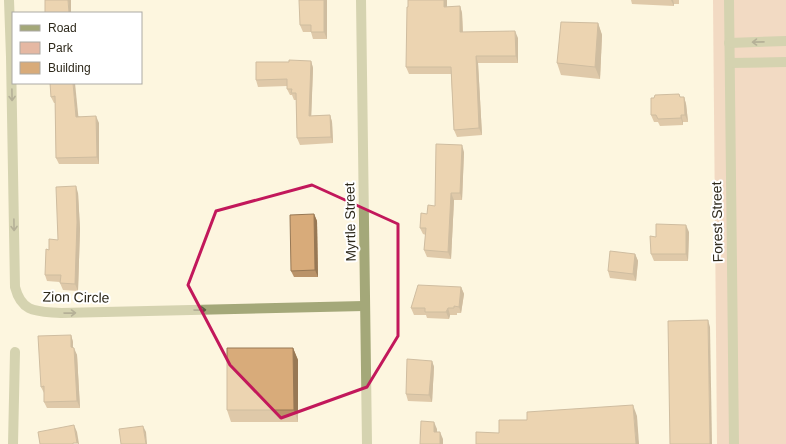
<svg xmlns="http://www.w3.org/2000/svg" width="786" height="444" viewBox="0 0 786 444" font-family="Arial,sans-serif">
  <rect width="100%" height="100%" fill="#fdf5df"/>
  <polygon fill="#e5b8a3" points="713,0 786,0 786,444 717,444"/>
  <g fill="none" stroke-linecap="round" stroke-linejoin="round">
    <g stroke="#a4a879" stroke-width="10">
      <path d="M9 0 11 57 15 287C22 314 38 311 61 313L364 306"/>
      <polyline points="361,0 367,444"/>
      <polyline points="729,0 734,444"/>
      <polyline points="729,43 786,41"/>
      <polyline points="730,63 786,62"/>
      <polyline points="13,444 15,352"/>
    </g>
  </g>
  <g fill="#ba9369">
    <polygon points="327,0 327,39 313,39 311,32 303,32 300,25"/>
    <polygon points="631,0 679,0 679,4 674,4 674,6 632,4"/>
    <polygon points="460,6 462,13 463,32 518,38 518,63 478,63 482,135 457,137 454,130 451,74 409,74 406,67 447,7"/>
    <polygon points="598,23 602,35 600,79 561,75 557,63"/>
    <polygon points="311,61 313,68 311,116 330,115 332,122 333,143 300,145 297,138 296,100 294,100 292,95 290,95 287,89 287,86 258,87 256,80"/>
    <polygon points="50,83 78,116 99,123 99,164 59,164 56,158 55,103 54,103 51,97"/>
    <polygon points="679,94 680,97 684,97 686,104 688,122 683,122 683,125 660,126 658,122 654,122 651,115 654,98"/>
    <polygon points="464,152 462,200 454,200 451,259 427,257 424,250 426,235 423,234 420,228 427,214 435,206"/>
    <polygon points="78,193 80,229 78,291 63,290 60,283 60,282 47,281 45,275 49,250 58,240"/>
    <polygon points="314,214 317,221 318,277 294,277 291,271"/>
    <polygon points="689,232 688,261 654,261 651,254 656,237"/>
    <polygon points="635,254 638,261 636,281 610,278 608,271"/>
    <polygon points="461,287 464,294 461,313 457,313 457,315 450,315 449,319 427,318 426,315 414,315 411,308"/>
    <polygon points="71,335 73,342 73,348 77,355 80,408 47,408 44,402 44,393 41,387"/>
    <polygon points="293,348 298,360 298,422 231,422 227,410"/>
    <polygon points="432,361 434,367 432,402 408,401 406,394"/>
  </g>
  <g fill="#977855">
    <polygon points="68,0 71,0 71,13 69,13"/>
    <polygon points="324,0 327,0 327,39 324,32"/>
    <polygon points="444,0 447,0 447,14 444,7"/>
    <polygon points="671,0 673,0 674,4 674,6"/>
    <polygon points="460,6 462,13 463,39 460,32"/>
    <polygon points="598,23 602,35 600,79 595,67"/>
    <polygon points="515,31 518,38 518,63 516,56"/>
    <polygon points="476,56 478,63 482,135 479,128"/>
    <polygon points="311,61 313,68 311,123 309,116"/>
    <polygon points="73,83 75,83 79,123 76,117"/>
    <polygon points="684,97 686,104 688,122 685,115"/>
    <polygon points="330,115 332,122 333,143 331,137"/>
    <polygon points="681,115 683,122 683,125 681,118"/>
    <polygon points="96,116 99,123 99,164 97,157"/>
    <polygon points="462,145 464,152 462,200 460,193"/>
    <polygon points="76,186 78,193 80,229 78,291 75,284"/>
    <polygon points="451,193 454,200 451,259 448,252"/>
    <polygon points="314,214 317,221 318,277 315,270"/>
    <polygon points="686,225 689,232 688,261 686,254"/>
    <polygon points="635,254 638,261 636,281 633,274"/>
    <polygon points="461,287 464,294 461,313 459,307"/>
    <polygon points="448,308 450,315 449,319 446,312"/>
    <polygon points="708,320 710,327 712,444 710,444"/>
    <polygon points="71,335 73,342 73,354 71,347"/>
    <polygon points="74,348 77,355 80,408 77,401"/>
    <polygon points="293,348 298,360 298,422 294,410"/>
    <polygon points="432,361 434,367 432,402 429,395"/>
    <polygon points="633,405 637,416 639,444 636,444"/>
    <polygon points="434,422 437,429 437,439 434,432"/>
    <polygon points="74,425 77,432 79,444 78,444 77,443"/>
    <polygon points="143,426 146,432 147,444 146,444"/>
    <polygon points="440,432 443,439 443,444 440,444"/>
  </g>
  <g fill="#d8ab7a" stroke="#977855">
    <polygon points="45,0 68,0 69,13 45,13"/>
    <polygon points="299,0 324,0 324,32 311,32 311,25 300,25"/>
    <polygon points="408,0 444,0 444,7 460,6 460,32 515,31 516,56 476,56 479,128 454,130 451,67 406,67 407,7 408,7"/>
    <polygon points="561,22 598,23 595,67 557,63"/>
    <polygon points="289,60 311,61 309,116 330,115 331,137 297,138 296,93 291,93 292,89 287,89 287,79 256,80 256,62 289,62"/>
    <polygon points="50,83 73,83 76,117 96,116 97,157 56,158 55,96 51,97"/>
    <polygon points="679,94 680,97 684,97 685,115 681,115 681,118 658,119 656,115 651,115 651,98 654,98 655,95"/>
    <polygon points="436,144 462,145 460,193 451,193 448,252 424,250 426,228 420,228 421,213 427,214 428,205 435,206"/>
    <polygon points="76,186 77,222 75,284 60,283 61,275 45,275 46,249 49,250 49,239 58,240 56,187"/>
    <polygon points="314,214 315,270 291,271 290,215"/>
    <polygon points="656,224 686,225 686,254 651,254 650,236 656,237"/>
    <polygon points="610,251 635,254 633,274 608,271"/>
    <polygon points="418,285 461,287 459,307 454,306 454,308 448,308 446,312 425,312 425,308 411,308"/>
    <polygon points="708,320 710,444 670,444 668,321"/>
    <polygon points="71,335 71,347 74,348 77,401 44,402 44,386 41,387 38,336"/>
    <polygon points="227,348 293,348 294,410 227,410"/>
    <polygon points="407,359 432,361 429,395 406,394"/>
    <polygon points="633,405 636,444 476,444 476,432 499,433 499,420 527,420 527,412"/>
    <polygon points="421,421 434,422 434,432 440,432 440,444 420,444"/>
    <polygon points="74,425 77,443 73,443 73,444 40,444 38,432"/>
    <polygon points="143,426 146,444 121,444 119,429"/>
  </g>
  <defs><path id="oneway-shaft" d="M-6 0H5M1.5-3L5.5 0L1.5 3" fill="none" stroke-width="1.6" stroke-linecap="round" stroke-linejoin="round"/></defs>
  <g stroke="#5d5c41">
    <use href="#oneway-shaft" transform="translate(758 42) rotate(179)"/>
    <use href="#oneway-shaft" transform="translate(12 95) rotate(89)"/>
    <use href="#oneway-shaft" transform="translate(14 225) rotate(89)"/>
    <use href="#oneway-shaft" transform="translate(200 310) rotate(-1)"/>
    <use href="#oneway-shaft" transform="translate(70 313) rotate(-1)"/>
  </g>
  <path d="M0 0H786V444H0ZM312 185 398 224V336L367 387 281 418 230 365 188 285 216 211Z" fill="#fdf5df" fill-opacity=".55" fill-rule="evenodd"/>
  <path fill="none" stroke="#c2185b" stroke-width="3" stroke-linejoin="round" d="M312 185 398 224V336L367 387 281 418 230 365 188 285 216 211Z"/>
  <g text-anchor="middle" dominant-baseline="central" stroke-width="4" stroke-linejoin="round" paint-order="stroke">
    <g font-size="14" fill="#2e291b" stroke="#fff">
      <text transform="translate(350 222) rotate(-91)">Myrtle Street</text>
      <text transform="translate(717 222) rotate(-91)">Forest Street</text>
      <text transform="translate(76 297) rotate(1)">Zion Circle</text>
    </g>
  </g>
  <rect x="12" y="12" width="130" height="72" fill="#ffffff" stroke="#aba9a4"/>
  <rect x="20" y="25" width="20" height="6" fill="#a4a879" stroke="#aba9a4"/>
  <text x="48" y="32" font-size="12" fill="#2e291b">Road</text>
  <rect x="20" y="42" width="20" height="12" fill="#e5b8a3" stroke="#aba9a4"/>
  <text x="48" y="52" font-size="12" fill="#2e291b">Park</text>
  <rect x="20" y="62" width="20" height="12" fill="#d8ab7a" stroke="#aba9a4"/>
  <text x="48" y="72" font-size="12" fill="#2e291b">Building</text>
</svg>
